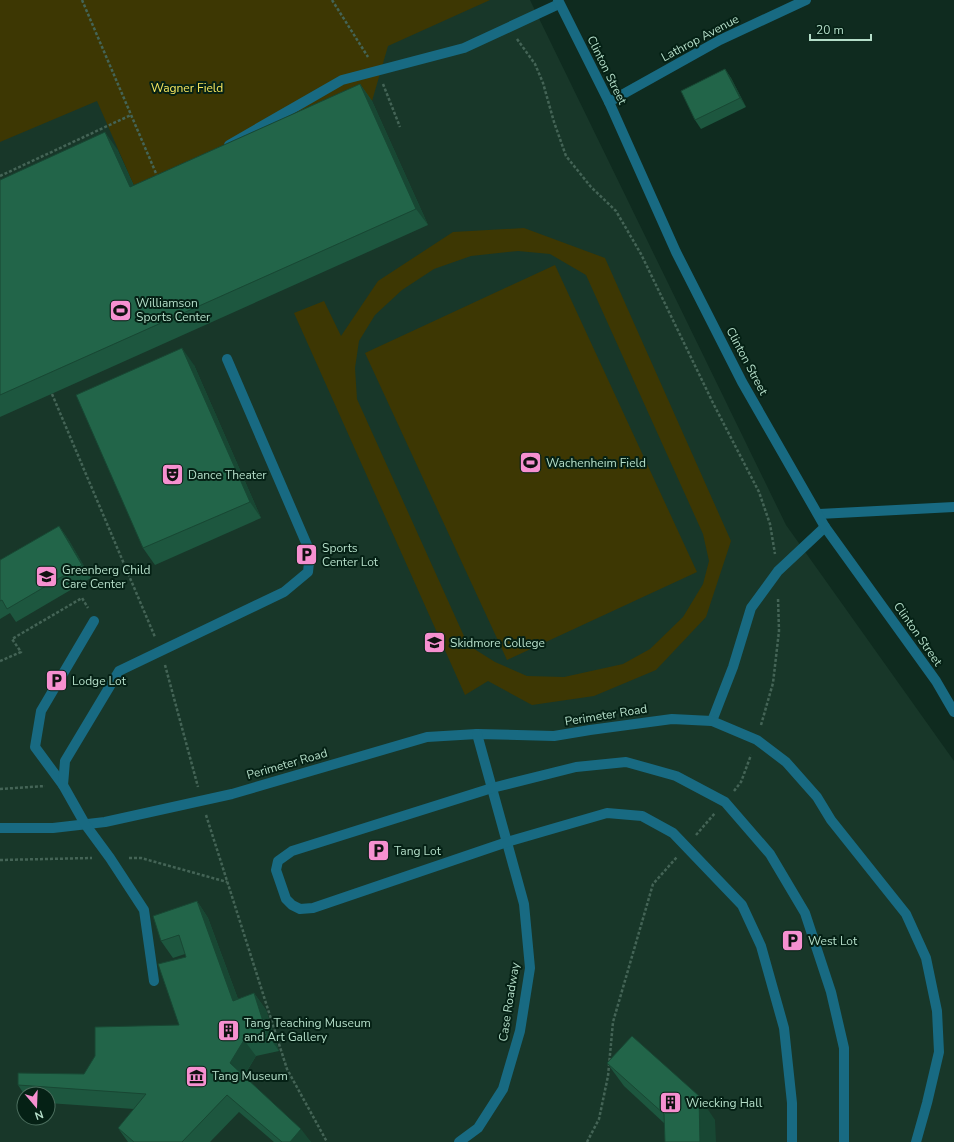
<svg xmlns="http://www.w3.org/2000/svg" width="954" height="1142" viewBox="0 0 954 1142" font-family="'Nunito Sans',sans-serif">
  <rect width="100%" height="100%" fill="#0f2b1f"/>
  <path fill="#183729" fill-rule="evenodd" d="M0 0H530L786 525 954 761V1142H0ZM24 1094H48V1118H24Z"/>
  <g fill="#3d3703" fill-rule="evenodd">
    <polygon points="0,0 490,0 388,46 372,101 142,204 97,101 0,142"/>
    <path d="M524 228 605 258 731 541 706 617 656 670 594 696 532 705 488 681 465 695 294 313 324 301 341 336 378 281 453 232ZM518 251 550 254 586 275 703 534 709 561 703 584 683 617 650 649 623 664 564 677 527 676 495 662 468 645 357 399 355 368 359 341 375 315 402 290 434 269 471 256Z"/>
    <polygon points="555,265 697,572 507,660 365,353"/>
  </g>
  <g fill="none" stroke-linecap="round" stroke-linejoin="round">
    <g stroke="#446456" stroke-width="2.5" stroke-dasharray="3 2" stroke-linecap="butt">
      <polyline points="82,0 158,178"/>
      <polyline points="332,0 368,57"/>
      <polyline points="517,39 535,64 543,83 554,122 566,156 591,187 616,211 641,254 713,403 759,492 770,524 775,554"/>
      <polyline points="383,84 400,127"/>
      <polyline points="0,176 131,115"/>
      <polyline points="52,394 155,637"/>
      <polyline points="0,661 21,652 12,639 82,598 88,608"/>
      <polyline points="165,665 198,787"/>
      <polyline points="761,725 773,683 779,631 778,598"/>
      <polyline points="0,789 45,786"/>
      <polyline points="734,791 741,782 751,755"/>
      <polyline points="206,815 287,1069 327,1142"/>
      <polyline points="696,835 715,813"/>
      <polyline points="129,858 141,858 227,882"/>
      <polyline points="0,860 92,858"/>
      <polyline points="587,1142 599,1119 608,1076 613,1022 653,884 677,857"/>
    </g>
    <g stroke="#186a82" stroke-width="10">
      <polyline points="229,145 342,80 464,48 559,4"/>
      <polyline points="819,514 954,507"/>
      <polyline points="712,721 733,667 751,608 778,571 825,527"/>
      <polyline points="63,785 35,747 41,711 94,621"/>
      <polyline points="0,828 53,828 105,822 232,794 427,737 477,734 554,736 590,730 672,719 712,721 757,740 786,762 817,797 831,820 906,914 926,958 937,1011 939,1052 927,1103 916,1142"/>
      <polyline points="154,981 144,910 110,858 85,824 63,785 65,761 119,671 284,592 308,572 310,552 227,359"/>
      <polyline points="459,1142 478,1128 503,1089 520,1031 530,968 524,904 477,734"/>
      <polyline points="792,1142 792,1103 784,1028 761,946 742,905 673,833 642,816 607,813 507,842 313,908 300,909 292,905 286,899 276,870 278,861 292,851 492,788 576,767 626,762 676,776 725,802 770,854 805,913 831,992 844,1048 844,1142"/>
    </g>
    <polyline stroke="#186a82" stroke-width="10" points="609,102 720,40 806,0"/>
    <polyline stroke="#186a82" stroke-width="10" points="558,0 609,102 676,252 742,382 825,527 936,681 954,712"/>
  </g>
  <g fill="#1d573f">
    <polygon points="725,69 731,78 746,107 701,129 695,120"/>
    <polygon points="360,84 372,101 428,225 0,417 0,180 117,149 134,186"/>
    <polygon points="194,365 261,518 155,565 143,548"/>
    <polygon points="59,526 68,539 91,578 16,622 10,613 0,619 0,560"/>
    <polygon points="197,901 208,918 238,999 254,993 266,1010 279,1051 256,1056 244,1076 311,1142 274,1142 239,1112 210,1142 128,1142 118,1128 134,1109 48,1103 48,1094 24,1094 18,1085 84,1074 179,1025 186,957 185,954 173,958 161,941"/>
    <polygon points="607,1063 715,1120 664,1123 624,1086"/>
  </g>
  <g fill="#184733">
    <polygon points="725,69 731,78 746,107 740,98"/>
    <polygon points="360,84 372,101 428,225 416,209"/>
    <polygon points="105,132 117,149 142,204 130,187"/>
    <polygon points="182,348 194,365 261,518 250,502"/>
    <polygon points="59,526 68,539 91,578 82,565"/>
    <polygon points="197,901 208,918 245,1018 233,1001"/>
    <polygon points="254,993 266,1010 279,1051 267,1034"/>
    <polygon points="244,1040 256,1056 241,1080 230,1063"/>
    <polygon points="699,1096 715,1120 716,1142 700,1142"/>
    <polygon points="301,1129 311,1142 290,1142"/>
  </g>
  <g fill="#226549" stroke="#184733">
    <polygon points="725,69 740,98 695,120 681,91"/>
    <polygon points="360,84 416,209 0,395 0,180 105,132 130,187"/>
    <polygon points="182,348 250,502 143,548 76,395"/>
    <polygon points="59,526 82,565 7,609 2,600 0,601 0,560"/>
    <polygon points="197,901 233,1001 254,993 267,1034 244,1040 230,1063 301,1129 290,1142 282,1142 227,1095 182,1142 134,1142 118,1128 146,1094 18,1085 18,1073 84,1074 95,1056 95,1027 179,1025 158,964 186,957 179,935 161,941 153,916"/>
    <polygon points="632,1036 699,1096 700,1142 665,1142 664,1114 607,1063"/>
  </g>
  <defs>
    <symbol id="stadium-square" viewBox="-11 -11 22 22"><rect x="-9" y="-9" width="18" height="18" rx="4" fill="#f690d0" stroke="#052115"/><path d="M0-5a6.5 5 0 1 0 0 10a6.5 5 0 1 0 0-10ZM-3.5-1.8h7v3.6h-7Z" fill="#111"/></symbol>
    <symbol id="theatre-square" viewBox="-11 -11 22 22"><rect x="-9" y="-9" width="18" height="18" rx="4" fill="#f690d0" stroke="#052115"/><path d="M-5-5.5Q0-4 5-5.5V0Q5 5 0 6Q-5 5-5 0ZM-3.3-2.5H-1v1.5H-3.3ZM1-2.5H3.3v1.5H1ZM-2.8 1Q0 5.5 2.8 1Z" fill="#111"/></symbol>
    <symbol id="parking-square" viewBox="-11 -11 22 22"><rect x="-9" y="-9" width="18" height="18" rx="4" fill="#f690d0" stroke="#052115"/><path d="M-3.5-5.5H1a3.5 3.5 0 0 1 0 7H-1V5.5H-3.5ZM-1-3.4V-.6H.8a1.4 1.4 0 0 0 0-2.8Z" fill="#111"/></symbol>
    <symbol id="school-square" viewBox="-11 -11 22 22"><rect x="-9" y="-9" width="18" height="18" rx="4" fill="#f690d0" stroke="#052115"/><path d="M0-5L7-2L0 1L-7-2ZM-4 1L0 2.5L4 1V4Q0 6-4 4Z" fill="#111"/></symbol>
    <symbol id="university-square" viewBox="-11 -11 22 22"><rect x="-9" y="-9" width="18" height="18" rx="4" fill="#f690d0" stroke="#052115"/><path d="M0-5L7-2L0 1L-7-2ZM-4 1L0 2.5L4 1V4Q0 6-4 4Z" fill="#111"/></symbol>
    <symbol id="building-square" viewBox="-11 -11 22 22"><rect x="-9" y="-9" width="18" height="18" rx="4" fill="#f690d0" stroke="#052115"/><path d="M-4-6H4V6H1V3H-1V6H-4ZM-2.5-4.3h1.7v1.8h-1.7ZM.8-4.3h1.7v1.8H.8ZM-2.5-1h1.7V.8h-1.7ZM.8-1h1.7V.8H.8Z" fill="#111"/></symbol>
    <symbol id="museum-square" viewBox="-11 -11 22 22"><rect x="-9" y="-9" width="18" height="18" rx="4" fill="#f690d0" stroke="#052115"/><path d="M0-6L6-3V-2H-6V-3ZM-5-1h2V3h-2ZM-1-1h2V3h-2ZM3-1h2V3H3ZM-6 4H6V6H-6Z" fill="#111"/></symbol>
  </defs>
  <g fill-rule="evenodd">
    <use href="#stadium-square" x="108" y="298" width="25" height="25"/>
    <use href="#stadium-square" x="518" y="450" width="25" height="25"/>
    <use href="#theatre-square" x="160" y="462" width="25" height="25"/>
    <use href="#parking-square" x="294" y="542" width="25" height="25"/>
    <use href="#school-square" x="34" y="564" width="25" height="25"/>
    <use href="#university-square" x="422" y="630" width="25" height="25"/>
    <use href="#parking-square" x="44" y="668" width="25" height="25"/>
    <use href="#parking-square" x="366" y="838" width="25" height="25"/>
    <use href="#parking-square" x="780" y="928" width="25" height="25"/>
    <use href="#building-square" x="216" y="1018" width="25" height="25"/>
    <use href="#museum-square" x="184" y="1064" width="25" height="25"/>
    <use href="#building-square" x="658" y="1090" width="25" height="25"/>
  </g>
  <g text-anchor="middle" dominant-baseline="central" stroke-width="4" stroke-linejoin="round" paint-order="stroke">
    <g font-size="12" fill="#b5dec9" stroke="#052115">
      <text transform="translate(700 38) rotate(-28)">Lathrop Avenue</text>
      <text transform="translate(607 70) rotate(64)">Clinton Street</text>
      <text transform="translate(747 361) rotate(62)">Clinton Street</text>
      <text transform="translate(918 634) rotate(55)">Clinton Street</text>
      <text transform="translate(606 715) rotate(-9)">Perimeter Road</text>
      <text transform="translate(287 764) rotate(-16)">Perimeter Road</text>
      <text transform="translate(509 1002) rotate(-81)">Case Roadway</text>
    </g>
    <g font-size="12" fill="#f7e65f" stroke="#052115">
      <text x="187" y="88">Wagner Field</text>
    </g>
    <g font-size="12" fill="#b5dec9" stroke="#052115" text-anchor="start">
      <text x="136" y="303">Williamson<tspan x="136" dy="14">Sports Center</tspan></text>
      <text x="546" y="463">Wachenheim Field</text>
      <text x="188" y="475">Dance Theater</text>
      <text x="322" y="548">Sports<tspan x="322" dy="14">Center Lot</tspan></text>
      <text x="62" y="570">Greenberg Child<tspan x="62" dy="14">Care Center</tspan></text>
      <text x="450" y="643">Skidmore College</text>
      <text x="72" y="681">Lodge Lot</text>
      <text x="394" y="851">Tang Lot</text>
      <text x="808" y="941">West Lot</text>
      <text x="244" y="1023">Tang Teaching Museum<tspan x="244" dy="14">and Art Gallery</tspan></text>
      <text x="212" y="1076">Tang Museum</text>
      <text x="686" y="1103">Wiecking Hall</text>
    </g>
  </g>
  <g transform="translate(36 1106) rotate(161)"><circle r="19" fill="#052115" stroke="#4b6d5d"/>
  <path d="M0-3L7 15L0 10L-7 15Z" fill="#f690d0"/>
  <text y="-6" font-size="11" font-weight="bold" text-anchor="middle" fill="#b5dec9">N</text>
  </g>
  <path d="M810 34v6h61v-6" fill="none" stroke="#b5dec9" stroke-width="2"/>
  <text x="816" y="34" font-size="12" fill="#b5dec9" stroke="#052115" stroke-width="3" paint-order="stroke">20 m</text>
</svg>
